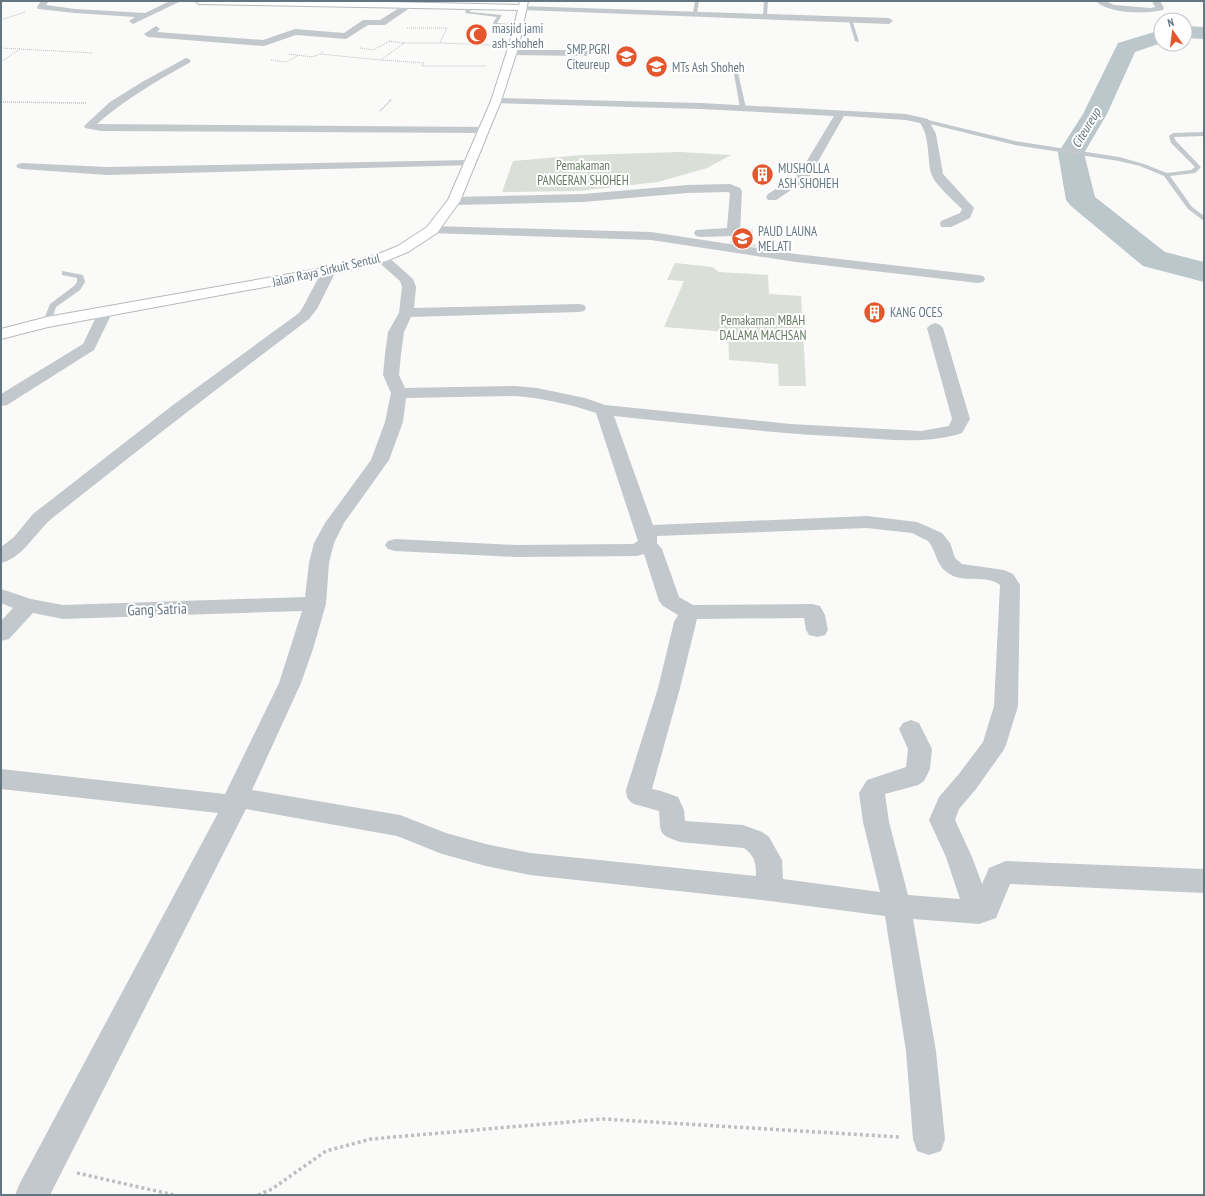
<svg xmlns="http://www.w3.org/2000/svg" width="1205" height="1196" viewBox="0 0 1205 1196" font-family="'PT Sans Narrow',sans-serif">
  <rect width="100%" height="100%" fill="#fafaf8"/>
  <polygon fill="#e8e9e9" points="753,229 753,244 759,244 759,250 728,246 735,231"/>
  <g fill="#dadfd7">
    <polygon points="680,152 731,155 707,168 658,182 578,191 502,192 513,161 582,155"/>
    <polygon points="675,263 712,267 719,272 768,275 769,294 801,296 806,386 779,386 778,364 729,360 728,332 664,327 684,281 667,280"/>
  </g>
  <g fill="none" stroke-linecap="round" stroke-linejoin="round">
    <g fill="#bbc7cb" fill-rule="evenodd">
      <polygon points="1185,26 1204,27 1204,39 1185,38"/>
      <polygon points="1161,30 1161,43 1135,52 1107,114 1084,153 1095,197 1165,252 1204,262 1204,282 1143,266 1071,206 1066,200 1058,153 1083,114 1118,43"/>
    </g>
    <defs>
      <polygon id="primary" points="195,1 344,1 519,5 520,1 528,1 519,45 501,101 460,201 437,233 408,252 386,261 329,275 48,327 1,339 1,329 47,317 329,267 376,255 398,246 427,227 448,200 491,101 509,45 518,10 199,4"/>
    </defs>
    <use href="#primary" stroke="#b5babe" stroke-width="2"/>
    <g stroke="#bbbfc2" stroke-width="1" stroke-dasharray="1 1" stroke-linecap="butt">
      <polyline points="1,20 25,12"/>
      <polyline points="407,28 447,28 440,43 494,45"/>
      <polyline points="389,41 404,43"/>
      <polyline points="1,48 93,53"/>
      <polyline points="360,48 373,50 390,41"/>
      <polyline points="323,51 320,54 381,60 404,43 440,43"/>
      <polyline points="289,54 312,57 320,54"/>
      <polyline points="271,60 286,62 299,55"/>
      <polyline points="381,60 424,63 422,66 486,66"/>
      <polyline points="1,62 20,49"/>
      <polyline points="1,90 1,93"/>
      <polyline points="390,101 392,99"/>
    </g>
    <g stroke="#bbbfc2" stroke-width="1.5" stroke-dasharray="1 1" stroke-linecap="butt">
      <polyline points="1,102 86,103"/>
      <polyline points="380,111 391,100"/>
    </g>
    <g stroke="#bbbfc2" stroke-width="3.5" stroke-dasharray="3 3" stroke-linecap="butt">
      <polyline points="77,1173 174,1195"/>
      <polyline points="258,1195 272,1189 326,1151 371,1139 603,1119 899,1137"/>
    </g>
    <g fill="#c3c8cc" fill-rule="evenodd">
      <polygon points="439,1 443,1 438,7 434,7"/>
      <polygon points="695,1 699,1 697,13 695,14 693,13"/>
      <polygon points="764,1 768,1 767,16 765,17 763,16"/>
      <polygon points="468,5 472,6 470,12 502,15 497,23 522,25 520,26 494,25 493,23 497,17 465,13"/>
      <polygon points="848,18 852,19 859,42 855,41"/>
      <polygon points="735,67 737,68 746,108 743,110 740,108 733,68"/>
      <polygon points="924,119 1015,141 1119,157 1144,164 1167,173 1191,170 1195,167 1171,143 1169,136 1173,133 1204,132 1204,136 1174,137 1176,141 1201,167 1195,173 1170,176 1192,207 1204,216 1204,221 1188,209 1164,176 1140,166 1119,161 1015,145 922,122 922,120"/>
      <polygon points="62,271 83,275 85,282 80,290 56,307 50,324 44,324 43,322 50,304 74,286 77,282 77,278 62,275"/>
    </g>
    <g fill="#c3c8cc" fill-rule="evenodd">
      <polygon points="41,1 49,1 46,5 75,9 145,13 170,1 181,1 133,24 129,21 135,17 75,13 38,9 37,7"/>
      <path d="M1096 1H1106L1114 5 1151 8 1155 7 1152 1H1160L1164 8 1163 10C1147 14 1108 14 1096 1Z"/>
      <polygon points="407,3 413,3 414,5 385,25 368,25 346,39 296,35 264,46 148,37 144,34 156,26 160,29 157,32 263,40 295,29 344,33 363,20 380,20"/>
      <polygon points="520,6 889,18 893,21 889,24 523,10 519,8"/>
      <polygon points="512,50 586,50 591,53 586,56 509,55 507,53"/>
      <path d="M186 58 189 59 191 61 189 63C157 81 125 99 97 124L484 127 489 130 484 133 101 131 85 128 84 126 110 102 142 82Z"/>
      <path d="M496 98 701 103 906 114 928 119 936 134 943 174 974 208 970 218 951 227H941L940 224 941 221 960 213 962 209C953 200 934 184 931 173 927 157 930 137 920 123L906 120 844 116 808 179 776 200H768L766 197 768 194 799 174 834 116 701 109 492 103 491 101Z"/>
      <polygon points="470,160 474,161 476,163 474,165 107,175 22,169 18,168 16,166 18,164 22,163 107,167"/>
      <polygon points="730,184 740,188 742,191 740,232 738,235 733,236 701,237 696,236 694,233 696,230 727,228 730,193 728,192 687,193 583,202 454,205 450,204 448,201 450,198 454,197 583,194 687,185"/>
      <polygon points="432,226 651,232 796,254 978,275 983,276 985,279 983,282 978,283 796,262 651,240 427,233 426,230 427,227"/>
      <path d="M381 254 386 255 413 279 416 287 414 308 579 304 584 305 586 308 584 311 579 312 411 317 404 332 401 354 399 375 405 388 515 386 537 388 585 398 605 405 790 424 921 431 949 426 952 419 927 328 930 325 935 323 940 325 943 328 970 419 962 433C925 445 886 439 847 437 769 433 692 424 614 416L653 525 867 516 917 522 942 533 950 543 955 558 962 564 1004 570 1013 574 1020 585 1018 706 1006 745 1003 751 976 789 959 809 955 820 972 857 982 884 989 868 1006 861 1204 869V893L1010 884 996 918 979 924 913 919 936 1051 945 1139 941 1151 929 1155 917 1151 913 1139 906 1051 885 916 770 901 530 875 486 866 442 854 397 836 246 809 50 1195H15L20 1183 218 813 1 789V769L225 794 279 683 302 611 63 619 33 613 9 639 1 641V621L13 608 1 603V589L31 599 63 605 305 597 309 563 314 543 325 523 371 460 385 422 391 393 383 375 385 354 388 332 399 313 402 287 400 281 374 258 376 255ZM515 396C543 398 569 404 596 413L638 541 633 544 516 545 395 539 388 541 385 545 388 549 395 551 516 557 637 556 644 554 659 601 663 606 678 615 674 622 658 688 626 790C626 796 628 801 634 804L659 811C661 833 657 834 680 842L744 848C755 856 756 863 756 876L530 853 486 844 446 833 400 815 252 790 301 683 313 649 326 604 329 563 334 543 344 523 389 460 403 422 406 398ZM867 528 912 533 928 541C937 552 935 564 948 573 962 584 987 574 1000 585L994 706 983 742 958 775 939 797 929 820 946 857 960 899 908 895 889 822 885 794 918 785 924 781 930 769 932 749 919 723 911 720 903 723 899 729 908 749 906 767 867 780 859 793 863 822 880 892 783 879 782 860 769 837 762 832 743 825 685 821 684 810 678 797 661 791 652 789 680 688 697 619 804 618 806 630 809 635 817 637 825 635 828 630 825 615 820 606 812 604 693 605 679 597 662 549 657 543V536Z"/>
      <path d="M329 267 334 268 336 271 317 309 309 319C223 384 139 449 55 516 36 530 25 557 1 563V547L14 537 33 514 173 405 299 313 303 307 322 271 324 268Z"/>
      <polygon points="106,307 111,308 113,311 94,350 7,405 1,406 1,394 83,344 99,311 101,308"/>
    </g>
    <use href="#primary" fill="#fff" fill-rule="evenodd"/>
  </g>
  <defs>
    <symbol id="mosque-disc" viewBox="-11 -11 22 22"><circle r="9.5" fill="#e4572e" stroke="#fff"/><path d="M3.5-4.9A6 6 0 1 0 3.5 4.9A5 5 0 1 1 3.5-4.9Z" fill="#fff"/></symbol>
    <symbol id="school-disc" viewBox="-11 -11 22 22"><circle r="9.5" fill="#e4572e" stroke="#fff"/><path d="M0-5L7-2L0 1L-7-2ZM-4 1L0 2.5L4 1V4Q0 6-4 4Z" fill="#fff"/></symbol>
    <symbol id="building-disc" viewBox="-11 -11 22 22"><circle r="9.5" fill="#e4572e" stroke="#fff"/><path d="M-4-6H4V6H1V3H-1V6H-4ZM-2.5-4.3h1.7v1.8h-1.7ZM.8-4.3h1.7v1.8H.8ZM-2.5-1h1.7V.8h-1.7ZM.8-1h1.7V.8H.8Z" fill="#fff"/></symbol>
  </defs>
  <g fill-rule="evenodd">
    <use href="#mosque-disc" x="464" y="22" width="25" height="25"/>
    <use href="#school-disc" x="614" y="44" width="25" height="25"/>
    <use href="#school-disc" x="644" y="54" width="25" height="25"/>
    <use href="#building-disc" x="750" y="162" width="25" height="25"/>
    <use href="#school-disc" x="730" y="226" width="25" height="25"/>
    <use href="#building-disc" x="862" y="300" width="25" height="25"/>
  </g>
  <g text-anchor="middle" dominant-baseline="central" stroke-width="4" stroke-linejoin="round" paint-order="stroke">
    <g font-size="13" fill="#657683" stroke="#fff" text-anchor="start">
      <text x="492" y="28">masjid jami<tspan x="492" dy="15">ash-shoheh</tspan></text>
      <text x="610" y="49" text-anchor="end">SMP PGRI<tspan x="610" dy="15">Citeureup</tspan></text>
      <text x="672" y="67">MTs Ash Shoheh</text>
      <text x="778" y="168">MUSHOLLA<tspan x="778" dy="15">ASH SHOHEH</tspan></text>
      <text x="758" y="231">PAUD LAUNA<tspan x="758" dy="15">MELATI</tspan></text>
      <text x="890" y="312">KANG OCES</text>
    </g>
    <g font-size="13" font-style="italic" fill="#60757c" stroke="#fff">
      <text transform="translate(1086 128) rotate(-59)">Citeureup</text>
    </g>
    <g font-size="13" fill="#687a64" stroke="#fff">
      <text x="583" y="165">Pemakaman<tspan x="583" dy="15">PANGERAN SHOHEH</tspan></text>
      <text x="763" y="320">Pemakaman MBAH<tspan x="763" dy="15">DALAMA MACHSAN</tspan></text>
    </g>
    <g font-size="13" fill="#657683" stroke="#fff">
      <text transform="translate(326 270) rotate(-13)">Jalan Raya Sirkuit Sentul</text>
    </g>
    <g font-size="15" fill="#657683" stroke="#fff">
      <text transform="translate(157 609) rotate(-2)">Gang Satria</text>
    </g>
  </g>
  <rect width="1205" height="1196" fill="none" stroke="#657683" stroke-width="4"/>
  <g transform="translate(1173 32) rotate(346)"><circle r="19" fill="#ffffff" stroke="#c1c8cd"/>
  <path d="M0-3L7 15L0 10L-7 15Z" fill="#e4572e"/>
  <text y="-6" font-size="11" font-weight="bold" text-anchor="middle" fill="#657683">N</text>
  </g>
</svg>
